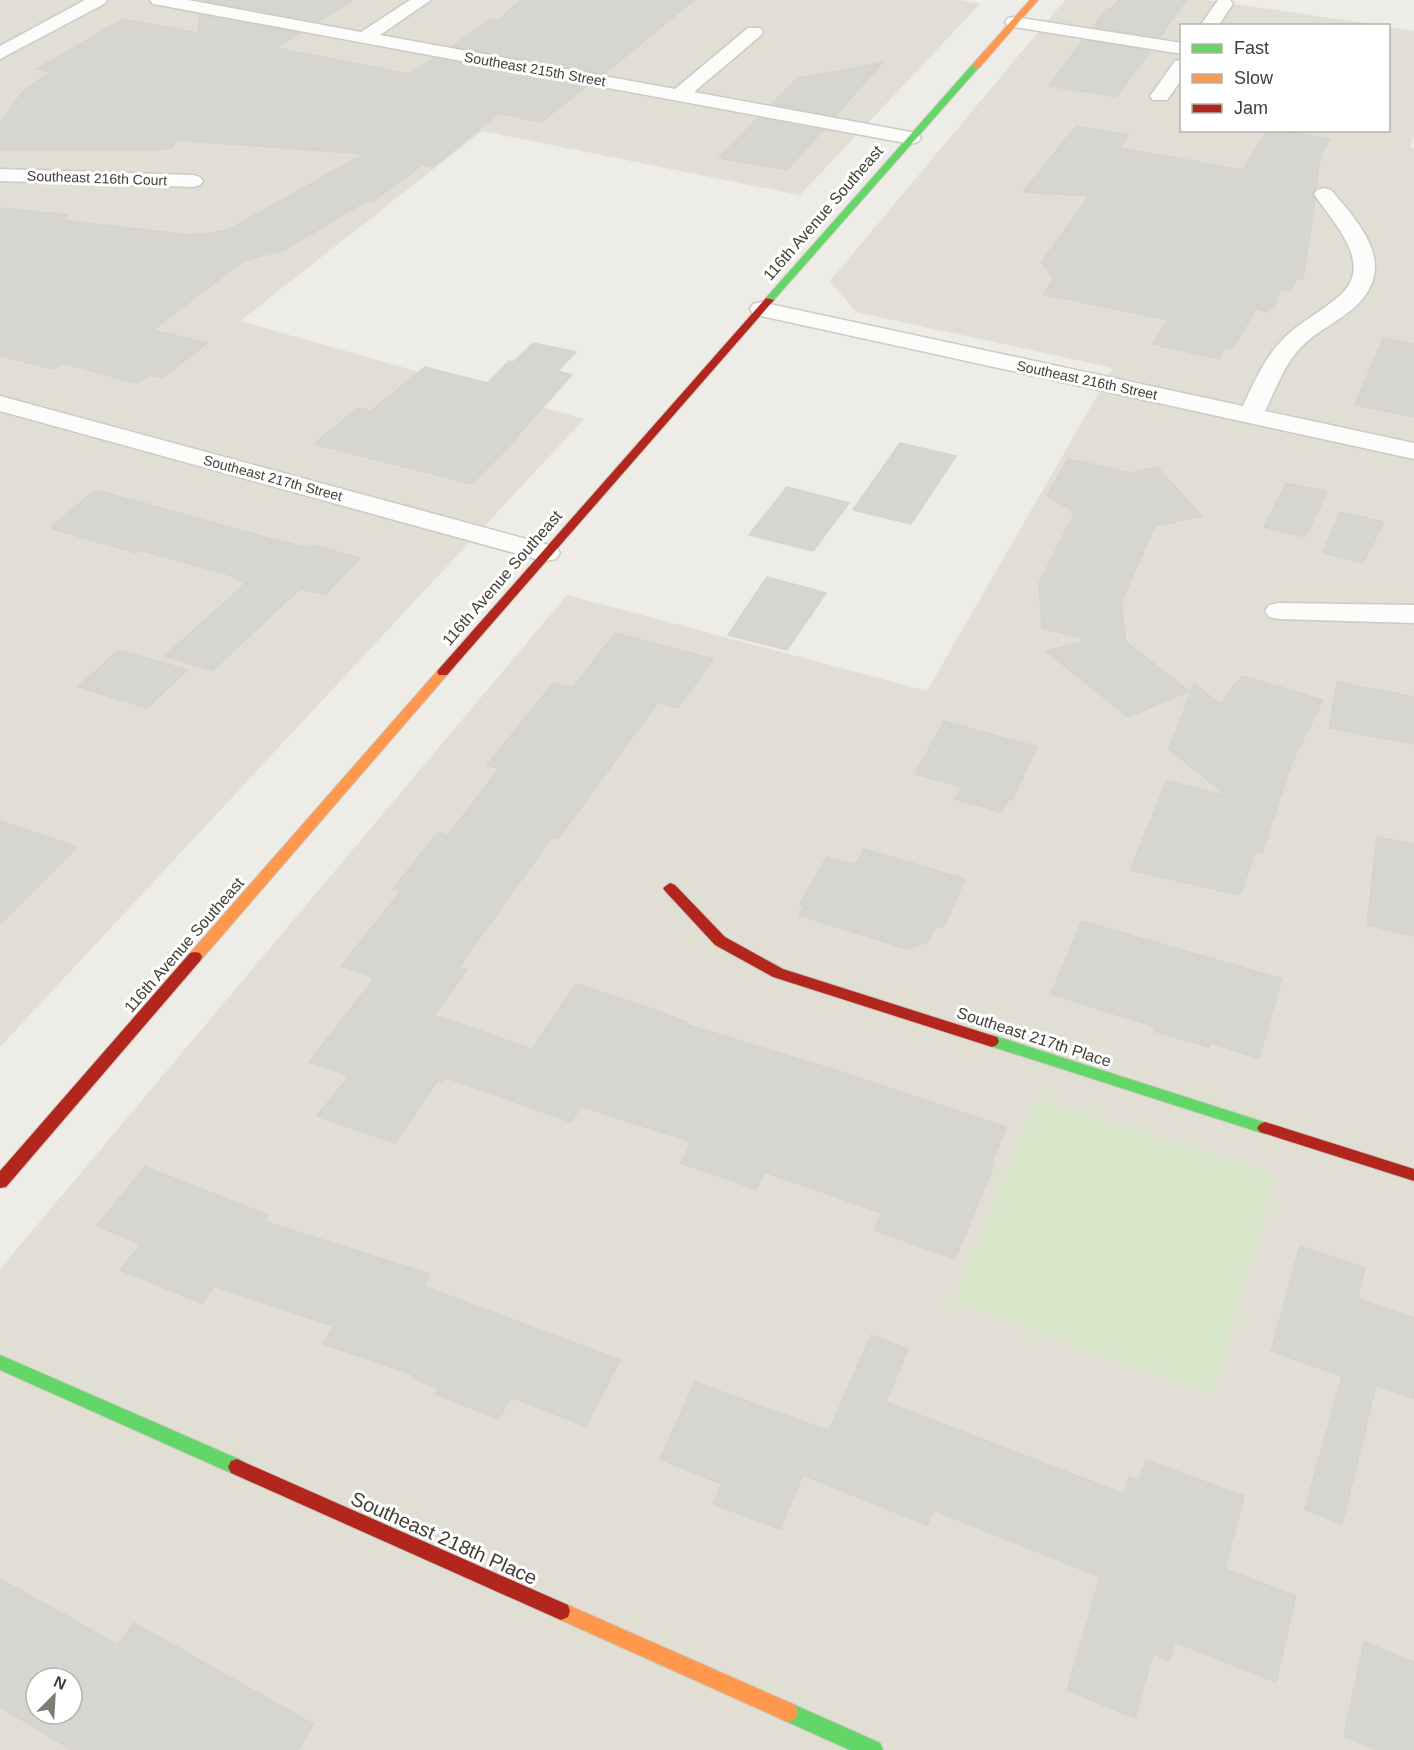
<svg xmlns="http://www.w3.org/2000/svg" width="1414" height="1750" viewBox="0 0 1414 1750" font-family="Arial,sans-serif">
  <rect width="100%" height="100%" fill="#edece7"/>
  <g fill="#e1ded4" fill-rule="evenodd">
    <polygon points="0,0 959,0 980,4 800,195 482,131 240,321 584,419 0,1047"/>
    <path d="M1065 0H1207L1378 25 1182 26V130H1388L1389 27 1414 31V137L1410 147 1414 148V1750H0V1269L567 595 927 691 1113 368 856 312 830 281ZM36 1678H72V1714H36Z"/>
  </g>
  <polygon fill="#d7e5c9" points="1037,1098 1275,1176 1212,1395 953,1301"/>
  <g fill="#d6d5d0" stroke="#d5d3cd" stroke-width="1.5" fill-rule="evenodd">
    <polygon points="201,0 353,0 318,22"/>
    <polygon points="521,0 694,0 604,74 452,46 492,19 499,20"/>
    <polygon points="1119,0 1186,0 1160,37 1093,27 1108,8 1112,9"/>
    <polygon points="200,15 300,33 276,48 410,74 434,58 587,86 541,122 499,113 433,167 422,165 372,202 366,201 284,250 243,261 153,330 207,343 162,378 150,375 136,383 63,363 54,369 0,356 0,208 67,215 61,220 189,235 200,233 202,235 230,229 364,154 175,140 172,148 156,150 0,150 0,123 25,89 51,72 37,69 123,19 198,33"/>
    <polygon points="1083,40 1150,51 1116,97 1049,86"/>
    <polygon points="882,63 835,116 772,104 798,78"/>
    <polygon points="758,118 823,130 787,170 719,158"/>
    <polygon points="1076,126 1129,135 1119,148 1243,170 1268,130 1282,130 1330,139 1321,154 1316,188 1312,194 1315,199 1303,279 1297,278 1291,291 1280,289 1274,308 1269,307 1267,312 1256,309 1232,349 1225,348 1219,359 1153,344 1168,320 1043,294 1054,279 1042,262 1089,196 1023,192"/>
    <polygon points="1383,338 1414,344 1414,417 1355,405"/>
    <polygon points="533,343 576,352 558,371 572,375 516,437 518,437 472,484 314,444 358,408 371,411 425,367 487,383 509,361 513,362 519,357"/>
    <polygon points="900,443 956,456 911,524 853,510"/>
    <polygon points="1068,459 1131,473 1157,467 1202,516 1155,526 1121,602 1126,642 1189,691 1128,717 1046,651 1090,640 1042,628 1039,584 1075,512 1047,496"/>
    <polygon points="1286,483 1327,492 1305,537 1264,527"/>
    <polygon points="787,487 849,503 813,551 749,535"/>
    <polygon points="96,490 276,540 309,548 312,545 360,558 325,595 301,589 292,596 212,671 165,656 246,583 235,579 237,577 140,550 136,553 53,529 56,527 52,526"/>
    <polygon points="1340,512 1384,522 1363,563 1323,553"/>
    <polygon points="767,577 826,593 787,650 728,635"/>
    <polygon points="615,633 713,659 678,708 658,702 558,839 552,837 459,967 467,970 434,1015 532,1049 576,984 647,1007 687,1022 685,1024 838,1071 1006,1127 991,1164 994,1165 955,1259 874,1230 882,1213 765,1172 756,1189 681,1163 692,1142 581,1106 571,1122 445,1077 441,1082 437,1081 395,1143 317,1116 349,1076 309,1062 375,978 341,966 401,891 393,889 438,832 448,835 499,769 487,765 553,683 573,688"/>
    <polygon points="119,650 187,670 147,708 78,687"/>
    <polygon points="1242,676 1323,700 1292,762 1262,853 1255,852 1240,895 1130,870 1167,781 1227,796 1169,749 1194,684 1222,705 1235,683 1237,685"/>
    <polygon points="1337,682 1414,697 1414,744 1329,728"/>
    <polygon points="944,721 1037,747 1012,800 1008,799 1002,812 955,799 962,787 915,774"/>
    <polygon points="0,821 77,847 0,924"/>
    <polygon points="1377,837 1414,844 1414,936 1367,925"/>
    <polygon points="864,849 965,879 943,928 936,926 928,942 907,949 799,915 804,907 799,905 827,857 855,865"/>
    <polygon points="1082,921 1282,979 1259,1058 1210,1043 1209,1047 1154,1031 1156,1027 1051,994"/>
    <polygon points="145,1167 268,1215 263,1221 430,1274 423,1286 620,1360 586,1426 511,1397 499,1419 435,1394 439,1388 412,1378 414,1375 323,1344 333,1326 214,1286 202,1303 120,1270 141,1244 97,1226"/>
    <polygon points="1300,1246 1365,1268 1357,1298 1414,1318 1414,1399 1376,1385 1342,1524 1305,1509 1342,1376 1271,1351"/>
    <polygon points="871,1335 908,1349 886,1402 1124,1494 1129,1477 1139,1481 1146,1460 1244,1496 1225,1569 1296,1596 1276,1682 1175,1642 1169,1661 1153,1654 1135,1718 1067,1690 1100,1577 933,1510 927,1525 803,1475 780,1529 713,1504 722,1484 660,1459 695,1382 829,1431"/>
    <path d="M0 1579 118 1645 134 1623 313 1724 298 1750H72L0 1707ZM36 1678H72V1714H36Z"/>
    <polygon points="1364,1642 1414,1662 1414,1750 1378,1750 1344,1736"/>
  </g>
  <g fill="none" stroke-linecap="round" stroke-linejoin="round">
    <defs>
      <g id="street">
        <polygon points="85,0 107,0 104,4 0,59 0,46"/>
        <polygon points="150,0 188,0 361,32 410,0 431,0 380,35 675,89 748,28 760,28 763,32 760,36 694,92 911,132 918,134 921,138 918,142 911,144 159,5 153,4"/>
        <polygon points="1218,0 1230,0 1233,4 1218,26 1200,26"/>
        <polygon points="1014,17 1182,43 1182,54 1008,26 1005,22 1008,18"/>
        <polygon points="1182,60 1182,79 1167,100 1153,100 1150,96 1153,92 1175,61"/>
        <polygon points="0,169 193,175 200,177 203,181 200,185 193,187 0,181"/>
        <path d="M1324 188 1331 190C1360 224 1398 264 1357 305 1340 321 1318 330 1301 347 1284 365 1276 389 1265 411L1414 443V459L761 316 753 314 750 309 753 304 761 302 1243 406C1254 382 1266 355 1286 336 1302 321 1322 311 1338 297 1377 265 1333 223 1314 194L1317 190Z"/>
        <polygon points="0,396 556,547 560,553 556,559 546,561 536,559 0,411"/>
        <polygon points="1279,603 1414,605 1414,623 1279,619 1269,617 1265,611 1269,605"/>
      </g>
      <g id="fast">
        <polygon points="973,64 980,66 772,302 766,302 766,298"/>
        <polygon points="992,1035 1270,1124 1273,1128 1270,1132 1265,1134 987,1045 985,1041 987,1037"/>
        <polygon points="0,1355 243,1461 246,1467 243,1473 237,1475 231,1473 0,1370"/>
        <polygon points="788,1702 880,1743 883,1750 850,1750 781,1719 778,1712 781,1705"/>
      </g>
      <g id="slow">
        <polygon points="1030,0 1038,0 979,68 973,68 973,64"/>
        <polygon points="443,668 447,669 449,672 447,675 200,961 190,961 188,957 190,953 439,669"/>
        <polygon points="561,1602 795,1705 798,1712 795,1719 788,1722 781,1719 554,1617 552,1611 554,1605"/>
      </g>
      <g id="jam">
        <polygon points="766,298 774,300 447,675 439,675 437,672 439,669"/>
        <polygon points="670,883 675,885 725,937 783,969 997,1037 999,1041 997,1045 992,1047 773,977 715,945 665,891 663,888"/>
        <polygon points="195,952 200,953 202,957 200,961 6,1187 0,1188 0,1171 190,953"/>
        <polygon points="1265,1122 1414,1169 1414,1181 1260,1132 1257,1128 1260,1124"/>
        <polygon points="237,1459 568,1605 570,1611 568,1617 561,1620 554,1617 231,1473 228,1467 231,1461"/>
      </g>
    </defs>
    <use href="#street" stroke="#cbcac5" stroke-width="3"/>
    <use href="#fast" stroke="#cbc9be" stroke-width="2"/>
    <use href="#slow" stroke="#cbc9be" stroke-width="2"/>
    <use href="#jam" stroke="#cbc9be" stroke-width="2"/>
    <use href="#street" fill="#fcfcfb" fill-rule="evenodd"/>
    <use href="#fast" fill="#63d668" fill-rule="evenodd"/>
    <use href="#slow" fill="#ff974d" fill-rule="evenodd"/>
    <use href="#jam" fill="#b3261e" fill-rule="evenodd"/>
  </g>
  <g text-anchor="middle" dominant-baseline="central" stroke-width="6" stroke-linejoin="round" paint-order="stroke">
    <g font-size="14" fill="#413e34" stroke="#fff">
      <text transform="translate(535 69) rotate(10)">Southeast 215th Street</text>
      <text transform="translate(97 178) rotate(2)">Southeast 216th Court</text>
      <text transform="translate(1087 380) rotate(12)">Southeast 216th Street</text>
      <text transform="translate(273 478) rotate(15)">Southeast 217th Street</text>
    </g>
    <g font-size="16" fill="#413e34" stroke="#fff">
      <text transform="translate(823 213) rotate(-49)">116th Avenue Southeast</text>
      <text transform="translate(502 578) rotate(-49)">116th Avenue Southeast</text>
      <text transform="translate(184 945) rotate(-49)">116th Avenue Southeast</text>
      <text transform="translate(1034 1037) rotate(18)">Southeast 217th Place</text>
    </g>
    <g font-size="20" fill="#413e34" stroke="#fff">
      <text transform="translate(444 1538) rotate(24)">Southeast 218th Place</text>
    </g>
  </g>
  <rect x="1180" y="24" width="210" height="108" fill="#ffffff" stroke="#b3b2ae" stroke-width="1.5"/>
  <rect x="1192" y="44" width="30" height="9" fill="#63d668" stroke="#b3b2ae" stroke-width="1.5"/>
  <text x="1234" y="54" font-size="18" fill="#413e34">Fast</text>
  <rect x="1192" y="74" width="30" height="9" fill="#ff974d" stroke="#b3b2ae" stroke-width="1.5"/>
  <text x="1234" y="84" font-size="18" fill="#413e34">Slow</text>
  <rect x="1192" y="104" width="30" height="9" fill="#b3261e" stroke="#b3b2ae" stroke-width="1.5"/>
  <text x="1234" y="114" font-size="18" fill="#413e34">Jam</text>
  <g transform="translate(54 1696) rotate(24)"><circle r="28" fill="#ffffff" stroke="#b3b2ae" stroke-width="1.5"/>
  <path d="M0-4.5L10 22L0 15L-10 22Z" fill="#7d7b73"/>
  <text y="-9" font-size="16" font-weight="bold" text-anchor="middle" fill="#413e34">N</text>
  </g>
</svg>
